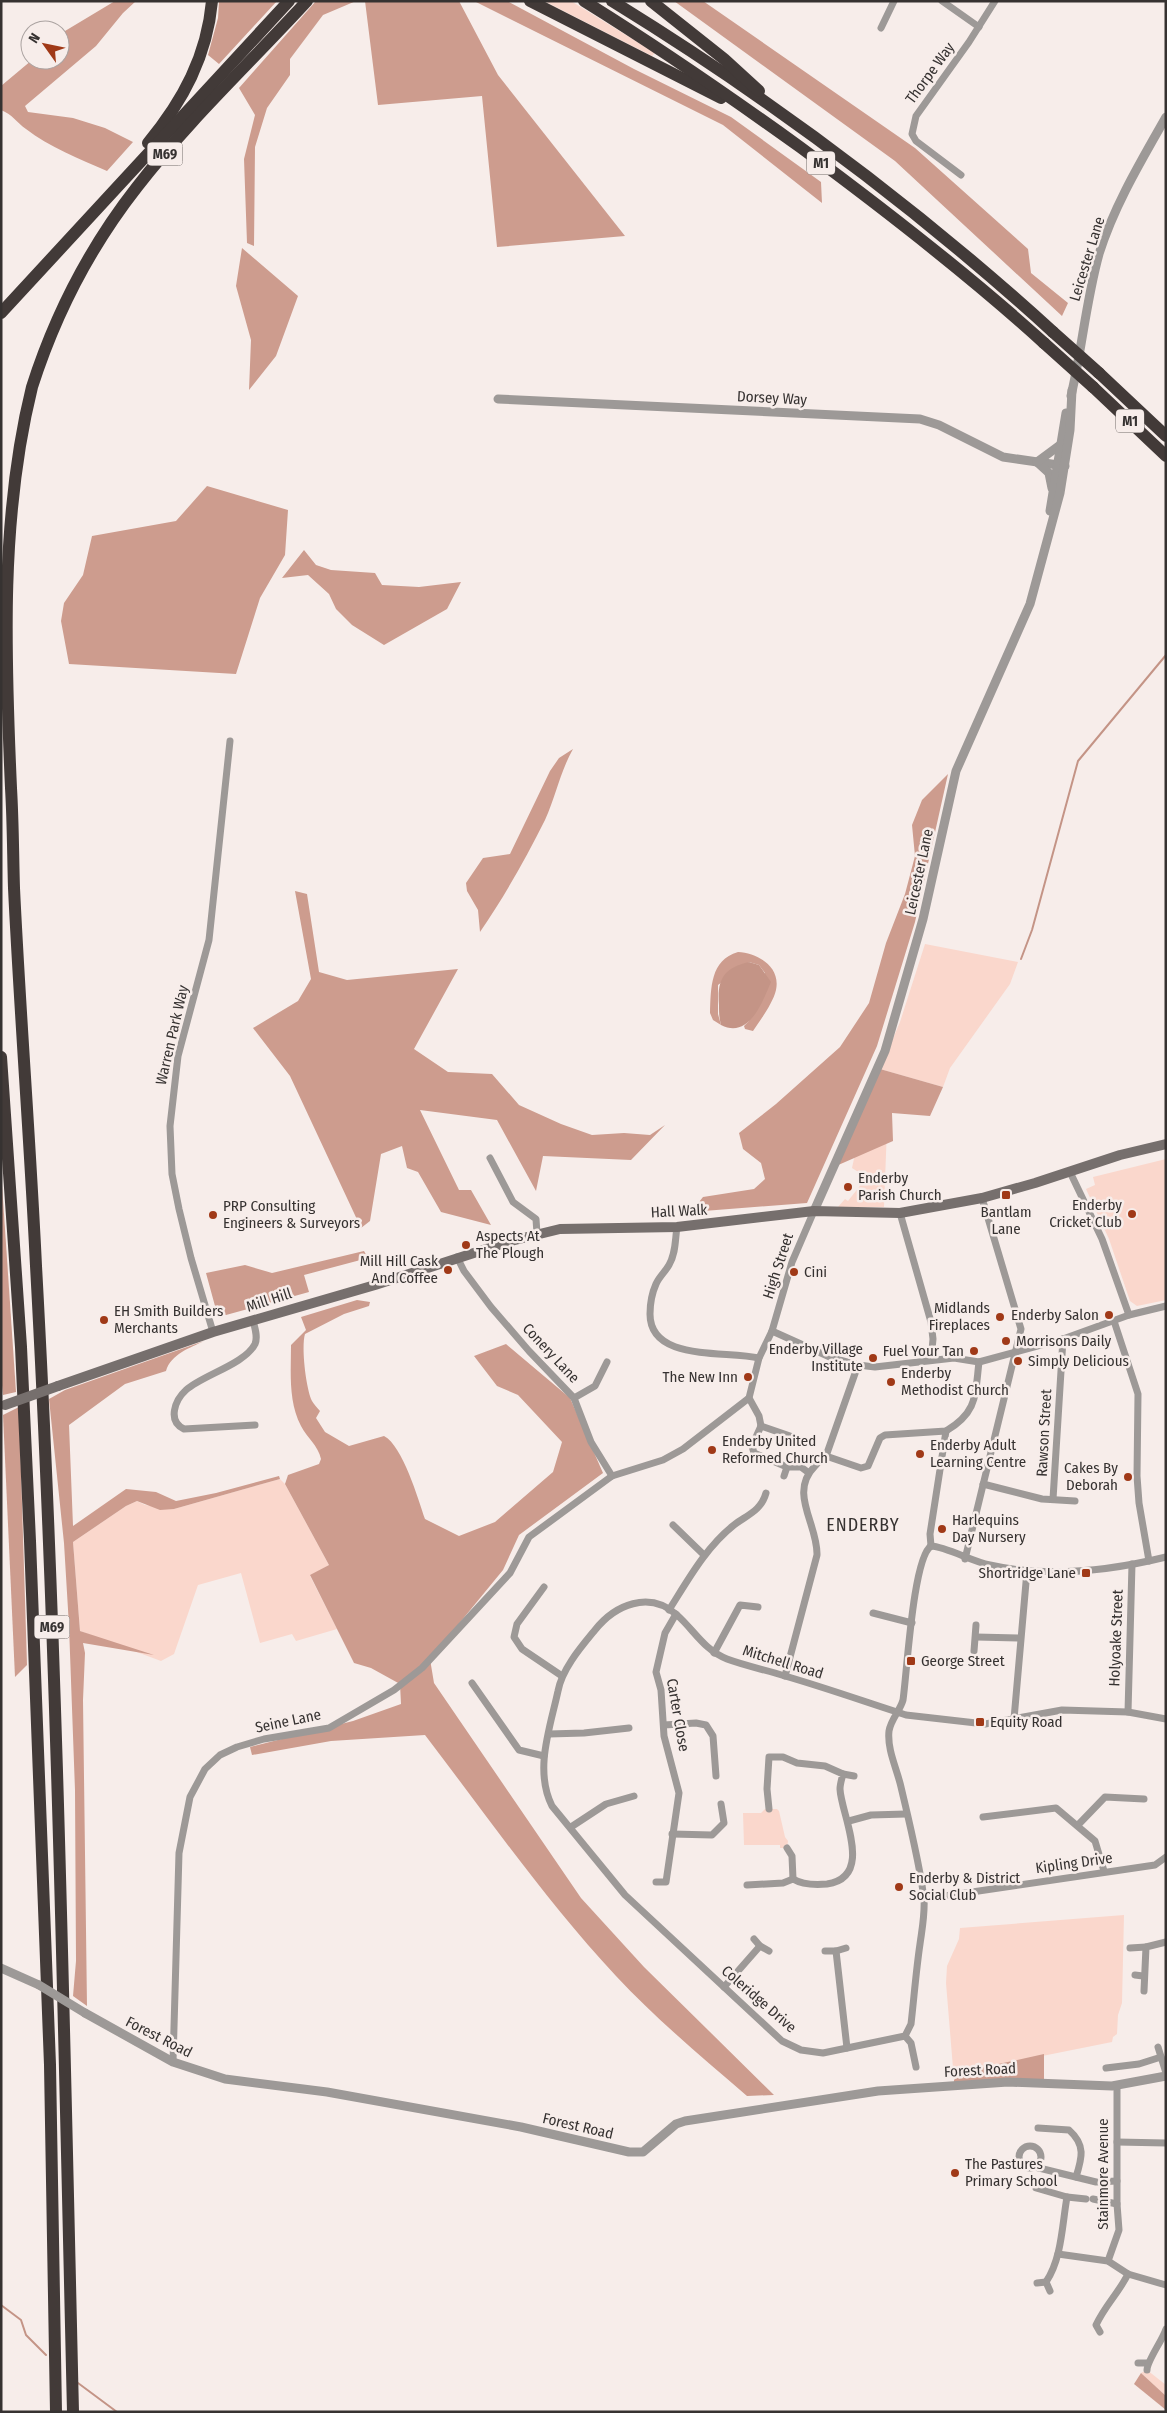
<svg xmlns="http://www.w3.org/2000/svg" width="1167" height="2413" viewBox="0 0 1167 2413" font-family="'Fira Sans Condensed',sans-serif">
  <rect width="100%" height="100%" fill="#f7edea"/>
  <g fill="#fad7cc">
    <polygon points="544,1 571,1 655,53 652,56"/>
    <polygon points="925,944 1018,962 1010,984 950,1068 943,1087 880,1069 900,1022"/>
    <polygon points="887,1128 884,1207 838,1207 845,1199 848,1201 863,1182 860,1179 863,1175 852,1168 855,1154"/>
    <polygon points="1166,1159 1166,1300 1137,1306 1130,1301 1109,1239 1086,1189 1095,1185 1093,1177"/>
    <polygon points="280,1479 285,1484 329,1565 310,1576 337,1629 296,1641 292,1634 260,1643 241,1573 198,1585 174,1654 161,1661 80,1631 73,1542 126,1506 137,1501 145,1505 174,1509"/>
    <polygon points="765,1809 777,1809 779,1811 785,1837 788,1841 787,1848 780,1848 780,1845 744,1845 743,1813 761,1813"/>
    <polygon points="1124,1915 1122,2003 1118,2015 1117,2034 1113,2037 1112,2042 962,2072 954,2080 946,1983 947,1966 959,1939 960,1928"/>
    <polygon points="1147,2370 1166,2385 1166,2396 1141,2373"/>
  </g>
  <g fill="#cd9c8e">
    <path d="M115 1H136L123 13 96 46 25 106 28 112 73 118 105 128 133 142 107 171C80 159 49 147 26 129 16 122 13 115 1 110V86L32 60H60V34Z"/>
    <polygon points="219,1 277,1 219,64 208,55 218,18"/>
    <polygon points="316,1 356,1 323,15 290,59 290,75 267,108 255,147 254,246 247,243 244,159 255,115 239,88"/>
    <polygon points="365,1 459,1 498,75 625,236 497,247 482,96 378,105"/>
    <polygon points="474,1 507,1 634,69 731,117 821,182 822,203 723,125"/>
    <polygon points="674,1 703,1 915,148 1028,249 1031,273 1068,303 1062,316 895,161"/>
    <polygon points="242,248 298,296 276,356 249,390 251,340 236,286"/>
    <polygon points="207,486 288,510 285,555 260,598 236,674 69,664 61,621 64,603 83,575 92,536 176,521"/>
    <polygon points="304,550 316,565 331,570 375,573 382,585 419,587 461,582 447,609 384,645 352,625 336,609 329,594 308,575 282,578"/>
    <path d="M573 749C560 772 556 796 545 820 526 858 504 897 480 932L478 910 467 891 466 883 483 858 510 854 550 771 559 758Z"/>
    <polygon points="948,774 915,922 877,1046 807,1203 691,1212 703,1197 754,1189 765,1179 761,1163 743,1149 739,1133 776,1104 840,1047 869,1003 886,943 905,894 915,856 912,825 922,800"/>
    <polygon points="295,891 307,894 319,972 347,980 458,969 414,1049 448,1072 492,1074 519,1105 561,1124 592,1135 624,1133 650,1135 665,1125 631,1160 543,1156 536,1191 497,1120 420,1110 459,1190 471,1190 491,1225 441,1212 418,1172 407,1168 402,1146 381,1154 370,1221 361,1228 290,1076 253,1028 298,1001 311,979"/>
    <path d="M738 952C757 953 781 966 776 990 773 1003 761 1019 753 1031L745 1029 744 1026 749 1021 765 973 759 965 749 962 718 985V1014L721 1025 713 1020 710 1013C711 988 710 960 738 952Z"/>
    <polygon points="880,1069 943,1087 930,1116 892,1113 893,1141 836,1166"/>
    <polygon points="1,1170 16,1392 3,1395 1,1376"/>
    <polygon points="364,1251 368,1258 304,1275 309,1292 226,1315 215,1306 206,1273 245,1265 272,1273"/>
    <path d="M357 1300 370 1302 369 1306 344 1314 305 1334C301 1347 306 1388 312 1401 314 1404 317 1408 320 1411L316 1418 325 1432 349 1446 384 1436C403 1446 418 1499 425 1519L459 1536 495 1522 553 1472 562 1442 518 1395 497 1386 474 1356 506 1344 570 1398 603 1473 519 1535 503 1570 430 1659 434 1683 581 1898 644 1967 774 2095 747 2096C702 2057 656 2019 616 1976 546 1901 487 1816 425 1735L331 1741 252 1755 250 1747 353 1721 401 1704 400 1684 371 1668 354 1663 310 1575 329 1565 285 1484 288 1475 319 1464 321 1459C318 1445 307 1438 301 1426 288 1401 291 1371 291 1345L306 1330 301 1317Z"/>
    <path d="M204 1341C190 1348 171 1354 166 1371L125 1384 69 1425 73 1526 126 1489 156 1492 176 1501 216 1493 279 1476 280 1479 174 1509 160 1510 137 1501 126 1506 73 1542 80 1631 154 1655 83 1643 85 1653 83 1700 87 2006 73 1996 76 1961 75 1790 69 1626 64 1543 49 1399 65 1390Z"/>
    <polygon points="19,1407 27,1665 15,1677 3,1415"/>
    <polygon points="1044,2054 1044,2082 954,2084 954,2080 962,2072"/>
    <polygon points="1141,2373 1166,2396 1166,2410 1134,2384"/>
  </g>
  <path fill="#c49486" d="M749 962 759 965 771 982C762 1003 749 1039 721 1025 719 1017 719 1012 719 1005 717 980 723 968 749 962Z"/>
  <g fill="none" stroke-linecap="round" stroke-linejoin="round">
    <g stroke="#c49486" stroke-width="2">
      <polyline points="1021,959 1032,930 1078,761 1166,655"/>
      <polyline points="1,2305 21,2320 26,2335 46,2355"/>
      <polyline points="78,2383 117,2412"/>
    </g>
    <g stroke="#9d9997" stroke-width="7">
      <polyline points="942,1 979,27"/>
      <polyline points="881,28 894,1"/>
      <polyline points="961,175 916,141 912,134 916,116 969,42 995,1"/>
      <polyline points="490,1158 513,1202 536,1219 537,1234"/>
      <polyline points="1070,1172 1102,1239 1129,1315"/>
      <polyline points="900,1213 931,1322 933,1339 931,1360"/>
      <path d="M677 1227C675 1240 676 1253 669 1265 665 1272 659 1277 656 1284 652 1293 650 1305 650 1314 650 1362 725 1350 759 1358"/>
      <polyline points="457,1257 464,1271 491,1307 529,1351 574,1398 591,1442 612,1476"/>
      <path d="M253 1321C255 1328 258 1337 255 1344 245 1364 203 1375 186 1390 175 1400 167 1421 184 1429L255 1425"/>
      <polyline points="1114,1321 1138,1394 1137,1476 1139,1503 1149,1561"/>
      <polyline points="772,1331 832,1358 858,1365 875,1367 954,1358 979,1362 1063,1339 1129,1315 1166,1306"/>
      <polyline points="213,1332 191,1258 179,1209 172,1174 170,1126 178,1056 209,940 230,741"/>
      <polyline points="574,1398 595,1386 607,1362"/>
      <polyline points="749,1398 759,1416 761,1426"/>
      <polyline points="761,1426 752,1446 754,1453 787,1467 801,1467 809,1473"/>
      <polyline points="761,1426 793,1437"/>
      <polyline points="826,1456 858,1365"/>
      <polyline points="784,1476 787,1467"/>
      <polyline points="983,1484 1042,1499 1075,1501"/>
      <polyline points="1053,1499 1063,1339"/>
      <polyline points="673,1525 704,1555"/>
      <path d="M931 1546C913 1558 907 1673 903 1700 900 1711 891 1719 889 1731 887 1750 897 1769 901 1787 909 1821 920 1865 924 1899 925 1915 922 1929 920 1944 916 1971 914 1998 911 2024L905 2036 823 2053 801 2050 782 2041 625 1895 552 1806C534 1770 550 1728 558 1691 562 1669 581 1647 595 1630 615 1605 649 1590 677 1615 694 1630 704 1650 727 1659 746 1666 766 1670 785 1676 823 1687 860 1700 897 1712L906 1715 985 1724 1062 1710 1128 1712 1166 1719"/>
      <path d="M931 1546C947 1547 971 1561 990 1565 1047 1578 1109 1571 1166 1557"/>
      <polyline points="931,1546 930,1534 946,1431"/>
      <polyline points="965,1559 1021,1329 982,1198"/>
      <polyline points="544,1587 517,1624 514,1637 522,1649 562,1676"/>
      <path d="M669 1610C688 1580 706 1547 734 1525 747 1515 761 1511 766 1493"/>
      <polyline points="873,1613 912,1623"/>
      <polyline points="976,1637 1019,1638"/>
      <polyline points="974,1651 976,1625"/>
      <polyline points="714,1653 740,1605 758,1607"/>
      <path d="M785 1676 817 1555C818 1524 788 1493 815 1466 819 1462 821 1458 826 1456L861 1468 868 1466 880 1438 885 1435 946 1431C978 1412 975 1395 979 1362"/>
      <polyline points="472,1683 519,1750 544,1756"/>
      <polyline points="1128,1712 1132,1564"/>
      <polyline points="1014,1719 1027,1571"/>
      <polyline points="664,1725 696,1723 706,1725 713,1736 716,1776"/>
      <polyline points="549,1734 584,1733 629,1728"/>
      <polyline points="843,1774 854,1776"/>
      <polyline points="983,1817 1056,1808 1095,1841 1104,1871"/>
      <polyline points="849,1821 871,1815 906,1814"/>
      <polyline points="1078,1825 1105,1797 1144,1799"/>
      <polyline points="571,1827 606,1804 634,1796"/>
      <polyline points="672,1834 712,1835 724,1823 721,1804"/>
      <polyline points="787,1848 792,1856 793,1879"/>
      <polyline points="656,1882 666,1882 679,1793 664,1736 661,1690 656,1672 665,1633 676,1614"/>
      <path d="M747 1885 783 1883 793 1879C803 1885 816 1885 827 1884 875 1877 841 1815 840 1789 840 1784 842 1778 843 1774L825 1766 797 1763 783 1757H769L767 1789 769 1809"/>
      <polyline points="924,1899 1155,1865 1166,1857"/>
      <polyline points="754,1939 760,1946 769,1951"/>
      <polyline points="1130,1948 1146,1947"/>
      <polyline points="825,1951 836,1951 846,1948"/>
      <polyline points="836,1951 847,2048"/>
      <polyline points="1135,1975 1143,1976"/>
      <polyline points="724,1987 760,1946"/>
      <polyline points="1144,1991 1146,1947 1166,1942"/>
      <polyline points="905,2036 911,2043 916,2067"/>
      <polyline points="1158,2047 1166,2073"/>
      <polyline points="173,2062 179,1853 190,1797 205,1769 220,1755 237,1747 264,1739 329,1728 394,1690 422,1668 510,1573 529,1537 612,1476 663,1460 683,1449 749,1398 759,1358 772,1331 792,1262 814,1211"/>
      <polyline points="1106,2068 1139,2064 1161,2057"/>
      <path d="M1038 2128 1069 2130C1086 2145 1082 2158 1076 2177"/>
      <polyline points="1117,2142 1166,2143"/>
      <circle cx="1030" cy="2157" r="11"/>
      <polyline points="1035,2167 1096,2182 1117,2181"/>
      <polyline points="1036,2188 1067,2197 1086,2199"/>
      <polyline points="1093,2199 1117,2204"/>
      <polyline points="1058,2254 1108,2261 1128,2274 1166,2285"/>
      <polyline points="1108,2261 1119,2230 1117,2204 1117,2085"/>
      <path d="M1046 2282C1062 2258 1062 2225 1067 2197"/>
      <polyline points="1046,2282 1050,2291"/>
      <polyline points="1037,2283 1046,2282"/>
      <path d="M1100 2332 1096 2325C1106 2304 1118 2294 1128 2274"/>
      <polyline points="1138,2363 1147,2363"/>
      <path d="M1147 2370C1147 2361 1162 2341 1166 2329"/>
    </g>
    <g stroke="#9d9997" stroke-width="9">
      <path d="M1071 396C1082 349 1086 301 1099 254 1114 206 1141 161 1166 117"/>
      <polyline points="498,399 920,419 939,425 1003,457 1065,466"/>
      <polyline points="1037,462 1049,473 1052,488"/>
      <polyline points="1037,462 1060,445"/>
      <polyline points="1050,511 1066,413"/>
      <polyline points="814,1211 885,1051 923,919 956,771 1030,604 1060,493 1070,430 1072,390"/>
      <polyline points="1,1968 39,1985"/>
      <polyline points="85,2013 173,2062 225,2079 327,2092 521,2127 629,2152 643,2152 676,2124 685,2121 878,2091 1008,2082 1112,2086 1166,2076"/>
    </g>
    <polyline stroke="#766f6d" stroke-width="10" points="58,1386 213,1332 375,1285 511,1241 560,1229 677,1227 814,1211 900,1213 982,1198 1035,1183 1120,1155 1166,1144"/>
    <g stroke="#423a38" stroke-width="12">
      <polyline points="530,1 721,98"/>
      <path d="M584 1C658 47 729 96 800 147 884 209 967 273 1044 343"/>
      <path d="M612 1C768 97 917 208 1053 332"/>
      <polyline points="651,1 724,59 759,91"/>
      <path d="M148 143C183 101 207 56 212 1"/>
      <polyline points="1,313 289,1"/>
      <polyline points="1099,373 1166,436"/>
      <polyline points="1093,387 1166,456"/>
      <polyline points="1,1057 21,1347 30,1541 50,2065 56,2412"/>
      <path d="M73 2412C64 2030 57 1647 36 1266 30 1140 20 1014 14 888 13 855 13 821 11 788 5 654 0 516 32 387 55 315 90 247 137 187 188 121 250 63 307 1"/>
    </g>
    <polyline stroke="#9d9997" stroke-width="9" points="39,1985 85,2013"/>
    <polyline stroke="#766f6d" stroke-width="10" points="5,1405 58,1386"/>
    <g stroke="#423a38" stroke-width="12">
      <polyline points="1053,332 1099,373"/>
      <polyline points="1044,343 1093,387"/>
    </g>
  </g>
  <g fill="#a03917" stroke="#f7edea" stroke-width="2">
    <circle cx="848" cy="1187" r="5"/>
    <rect x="1001" y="1190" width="10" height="10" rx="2.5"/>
    <circle cx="1132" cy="1214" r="5"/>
    <circle cx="213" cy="1215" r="5"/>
    <circle cx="466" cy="1245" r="5"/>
    <circle cx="448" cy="1270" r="5"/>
    <circle cx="794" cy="1272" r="5"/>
    <circle cx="1109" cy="1315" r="5"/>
    <circle cx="1000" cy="1317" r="5"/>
    <circle cx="104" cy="1320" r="5"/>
    <circle cx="1006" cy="1341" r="5"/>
    <circle cx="974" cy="1351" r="5"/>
    <circle cx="873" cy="1358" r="5"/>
    <circle cx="1018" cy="1361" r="5"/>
    <circle cx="748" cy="1377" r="5"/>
    <circle cx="891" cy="1382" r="5"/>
    <circle cx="712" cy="1450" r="5"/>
    <circle cx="920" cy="1454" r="5"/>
    <circle cx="1128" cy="1477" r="5"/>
    <circle cx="942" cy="1529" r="5"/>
    <rect x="1081" y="1568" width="10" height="10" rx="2.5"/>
    <rect x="906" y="1656" width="10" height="10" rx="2.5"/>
    <rect x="975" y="1717" width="10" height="10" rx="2.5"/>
    <circle cx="899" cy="1887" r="5"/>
    <circle cx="955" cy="2173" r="5"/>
  </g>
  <g text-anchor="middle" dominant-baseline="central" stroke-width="5" stroke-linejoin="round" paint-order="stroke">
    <g fill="#f7edea" stroke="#706a68" stroke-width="1">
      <rect x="147.5" y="142.5" width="35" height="23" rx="4"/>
      <rect x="807" y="151.5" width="28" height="23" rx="4"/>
      <rect x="1116" y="409.5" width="28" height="23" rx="4"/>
      <rect x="34.5" y="1615.5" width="35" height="23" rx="4"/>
    </g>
    <g font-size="14" font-weight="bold" fill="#363231">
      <text x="165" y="154">M69</text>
      <text x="821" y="163">M1</text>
      <text x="1130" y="421">M1</text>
      <text x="52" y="1627">M69</text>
    </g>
    <g font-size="15" fill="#363231" stroke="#f7edea">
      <text transform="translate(930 73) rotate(-54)">Thorpe Way</text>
      <text transform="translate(1087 259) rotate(-73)">Leicester Lane</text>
      <text transform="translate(772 398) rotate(3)">Dorsey Way</text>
      <text transform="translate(919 872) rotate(-78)">Leicester Lane</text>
      <text transform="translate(172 1035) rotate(-77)">Warren Park Way</text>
      <text transform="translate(679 1211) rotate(-3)">Hall Walk</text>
      <text transform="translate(778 1266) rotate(-72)">High Street</text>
      <text transform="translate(269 1300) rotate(-18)">Mill Hill</text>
      <text transform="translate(551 1353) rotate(47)">Conery Lane</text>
      <text transform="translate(1044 1433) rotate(-87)">Rawson Street</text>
      <text transform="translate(1116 1638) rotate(-88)">Holyoake Street</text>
      <text transform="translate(783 1662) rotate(17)">Mitchell Road</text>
      <text transform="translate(678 1715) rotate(80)">Carter Close</text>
      <text transform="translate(288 1721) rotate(-12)">Seine Lane</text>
      <text transform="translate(1074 1863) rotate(-8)">Kipling Drive</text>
      <text transform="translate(759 1999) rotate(41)">Coleridge Drive</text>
      <text transform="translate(159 2037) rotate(27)">Forest Road</text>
      <text transform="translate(980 2070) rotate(-3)">Forest Road</text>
      <text transform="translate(578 2126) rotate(13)">Forest Road</text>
      <text transform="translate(1103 2174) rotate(-90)">Stainmore Avenue</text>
    </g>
    <g font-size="15" fill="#363231" stroke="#f7edea" text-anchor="start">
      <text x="858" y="1178">Enderby<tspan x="858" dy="17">Parish Church</tspan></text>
      <text x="1122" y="1205" text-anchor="end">Enderby<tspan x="1122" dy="17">Cricket Club</tspan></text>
      <text x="223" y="1206">PRP Consulting<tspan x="223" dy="17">Engineers &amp; Surveyors</tspan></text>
      <text x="1006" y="1212" text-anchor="middle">Bantlam<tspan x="1006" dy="17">Lane</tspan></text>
      <text x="476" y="1236">Aspects At<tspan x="476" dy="17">The Plough</tspan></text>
      <text x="438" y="1261" text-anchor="end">Mill Hill Cask<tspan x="438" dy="17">And Coffee</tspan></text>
      <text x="804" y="1272">Cini</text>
      <text x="990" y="1308" text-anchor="end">Midlands<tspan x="990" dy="17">Fireplaces</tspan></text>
      <text x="114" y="1311">EH Smith Builders<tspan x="114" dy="17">Merchants</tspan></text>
      <text x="1099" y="1315" text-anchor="end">Enderby Salon</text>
      <text x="1016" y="1341">Morrisons Daily</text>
      <text x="863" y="1349" text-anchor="end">Enderby Village<tspan x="863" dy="17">Institute</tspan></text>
      <text x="964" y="1351" text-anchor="end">Fuel Your Tan</text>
      <text x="1028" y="1361">Simply Delicious</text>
      <text x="901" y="1373">Enderby<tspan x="901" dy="17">Methodist Church</tspan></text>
      <text x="738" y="1377" text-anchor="end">The New Inn</text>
      <text x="722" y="1441">Enderby United<tspan x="722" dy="17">Reformed Church</tspan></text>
      <text x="930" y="1445">Enderby Adult<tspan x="930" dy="17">Learning Centre</tspan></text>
      <text x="1118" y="1468" text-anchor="end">Cakes By<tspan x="1118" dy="17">Deborah</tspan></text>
      <text x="952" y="1520">Harlequins<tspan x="952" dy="17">Day Nursery</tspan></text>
      <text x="1076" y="1573" text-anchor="end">Shortridge Lane</text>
      <text x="921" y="1661">George Street</text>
      <text x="990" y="1722">Equity Road</text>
      <text x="909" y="1878">Enderby &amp; District<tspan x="909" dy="17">Social Club</tspan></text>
      <text x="965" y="2164">The Pastures<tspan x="965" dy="17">Primary School</tspan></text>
    </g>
    <g font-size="18" letter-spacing="1" fill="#363231" stroke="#f7edea">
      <text x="863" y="1525">ENDERBY</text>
    </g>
  </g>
  <rect width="1167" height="2413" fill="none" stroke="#363231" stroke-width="5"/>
  <g transform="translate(45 45) rotate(303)"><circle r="24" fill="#f7edea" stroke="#aaa2a0"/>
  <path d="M0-4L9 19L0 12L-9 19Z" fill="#a03917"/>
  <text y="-8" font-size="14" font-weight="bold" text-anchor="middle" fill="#363231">N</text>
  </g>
</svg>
